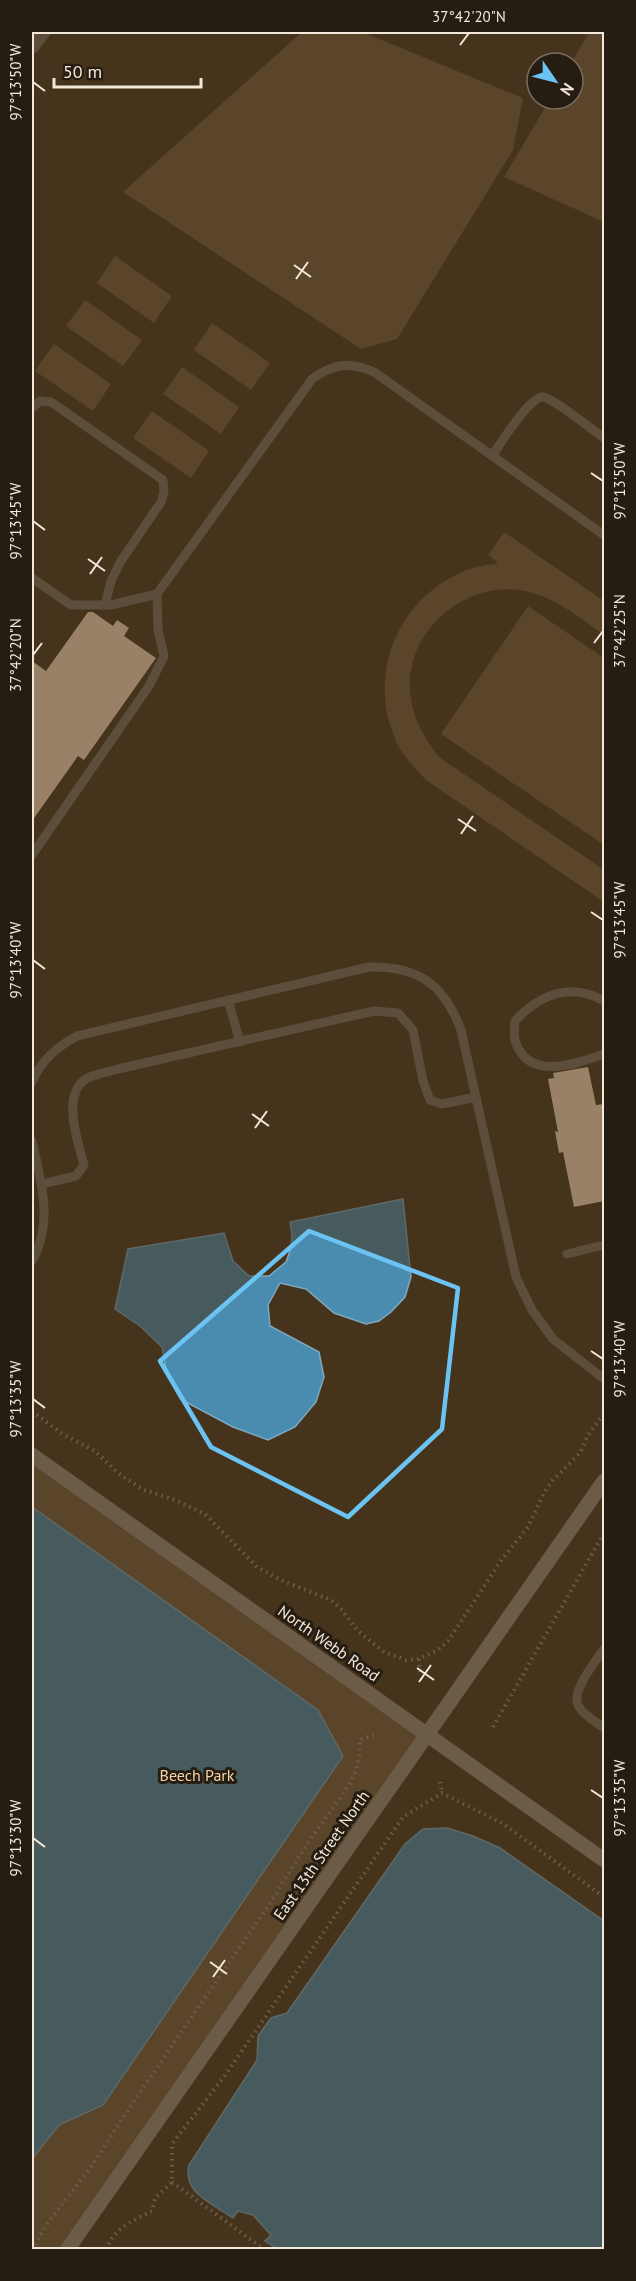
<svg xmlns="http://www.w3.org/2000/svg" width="636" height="2281" viewBox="0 0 636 2281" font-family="'PT Sans',sans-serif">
  <rect width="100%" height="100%" fill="#46331b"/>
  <g fill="#735b3e">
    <polygon points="302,32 362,32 523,98 513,150 397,339 361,349 123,192"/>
    <polygon points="604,32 604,222 504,177 550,99 573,99 573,63 571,63 589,33"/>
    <polygon points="115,256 172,296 154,323 97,283"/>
    <polygon points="85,300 142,340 123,366 66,326"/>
    <polygon points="212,323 270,363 251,390 194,350"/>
    <polygon points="54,344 111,384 93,411 35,371"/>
    <polygon points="182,367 239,407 221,434 163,394"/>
    <polygon points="152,411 209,451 191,478 133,438"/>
    <path d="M504 532 604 601V635C578 617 553 595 520 590 464 583 409 629 410 686 410 713 423 737 439 757L604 870V902L426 780C414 767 400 753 394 736 367 670 401 595 467 570 477 566 488 565 498 563L488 555Z"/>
    <polygon points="528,606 604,658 604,845 441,734"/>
    <polygon points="32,1458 427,1735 67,2250 32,2249"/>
  </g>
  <g fill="#4a8cb0" stroke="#7da8bd" stroke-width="1.5">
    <polygon points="403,1199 411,1277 405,1297 391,1312 379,1321 366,1324 334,1313 306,1289 280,1283 268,1305 270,1326 319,1352 324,1377 316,1402 295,1427 268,1440 233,1427 180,1399 167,1374 162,1347 140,1326 115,1309 128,1249 224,1233 233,1261 249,1276 269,1276 286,1262 291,1248 292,1235 290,1222"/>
    <polygon points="32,1507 318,1710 343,1756 103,2105 59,2125 32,2159"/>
    <path d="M447 1828 473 1836 500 1848 604 1921V2249H277L265 2241 271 2235 253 2215 238 2211 233 2218C213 2204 182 2193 189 2165L257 2060 258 2036 271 2018 287 2013 405 1844 423 1829Z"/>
  </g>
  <g fill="#fce0c0">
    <polygon points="88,612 93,612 113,626 117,620 129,628 124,636 156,658 84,760 78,756 32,821 32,661 46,671"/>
    <polygon points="588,1067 596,1105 604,1104 604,1201 574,1207 563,1152 559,1153 555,1131 558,1132 548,1079 554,1078 553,1073"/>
  </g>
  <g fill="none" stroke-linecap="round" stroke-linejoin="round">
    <g stroke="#9f907d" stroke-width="4" stroke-dasharray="1.5 4.5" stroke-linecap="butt">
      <polyline points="32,1411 61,1433 95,1451 118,1473 142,1489 175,1500 205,1514 257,1567 283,1581 331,1600 341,1609 359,1632 384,1652 406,1660 419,1659 438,1650 448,1641 502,1559 528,1527 544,1493 553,1480 580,1453 587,1437 604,1413"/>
      <polyline points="419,1659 420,1672"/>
      <polyline points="493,1727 604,1533"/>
      <polyline points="440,1782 442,1793"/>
      <polyline points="172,2182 265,2250"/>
      <path d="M32 2250 47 2224 93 2164 132 2104 277 1893 282 1883C296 1862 309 1840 324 1820 342 1794 363 1775 359 1740L374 1735"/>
      <path d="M107 2250C111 2229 135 2220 152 2211L155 2198 172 2182V2144L226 2074 403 1817 442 1793 502 1823 604 1897"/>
    </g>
    <g stroke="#786f63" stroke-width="9">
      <polyline points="32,408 40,401 51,402 163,480 164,492 161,502 121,561 111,581 105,605"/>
      <path d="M492 456C501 443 529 397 543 397 553 398 594 431 604 438"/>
      <path d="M32 578 71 605H111L157 594 312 379C332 364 351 361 374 372L604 535"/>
      <polyline points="32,855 149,686 164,656 158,630 157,594"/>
      <polyline points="228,1000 240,1042"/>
      <path d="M604 1001C571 982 540 994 515 1021 515 1026 513 1034 515 1040 527 1082 576 1064 604 1054"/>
      <path d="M32 1082C41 1060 57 1047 77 1036L369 967C418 966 444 984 461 1030L516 1277 532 1310 553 1339 604 1379"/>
      <path d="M32 1141C41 1182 54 1221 32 1261"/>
      <path d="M42 1184 76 1176 84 1165C78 1142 61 1095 86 1079 94 1074 109 1072 118 1069L374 1011 398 1013 413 1030 423 1081 430 1100 442 1104 476 1097"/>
      <polyline points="567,1254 604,1245"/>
      <path d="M604 1649C596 1661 571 1691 578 1705 583 1715 596 1722 604 1728"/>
    </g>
    <polyline stroke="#786f63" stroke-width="15" points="32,46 43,32"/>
    <g stroke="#9c8d7c" stroke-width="15">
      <polyline points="32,1455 604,1860"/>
      <polyline points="67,2250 604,1481"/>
    </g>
  </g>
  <path d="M0 0H636V2281H0ZM309 1231 458 1288 442 1429 348 1517 211 1447 160 1361Z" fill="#46331b" fill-opacity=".55" fill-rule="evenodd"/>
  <path fill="none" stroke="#6bc3f2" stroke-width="4.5" stroke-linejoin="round" d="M309 1231 458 1288 442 1429 348 1517 211 1447 160 1361Z"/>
  <path fill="none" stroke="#f4e8da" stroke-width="2" d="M460 45 469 33M33 82 45 91M294 265 311 277M296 279 308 262M591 473 603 481M33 521 45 530M88 559 105 571M90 574 102 557M594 643 603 631M33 655 42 643M458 819 476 831M461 834 473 816M591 912 603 920M33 960 45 969M252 1114 269 1126M255 1128 267 1111M591 1351 603 1359M33 1399 45 1408M417 1668 434 1680M419 1682 431 1665M591 1790 603 1798M33 1838 45 1847M210 1962 227 1974M213 1977 225 1960"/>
  <g text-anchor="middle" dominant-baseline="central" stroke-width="6" stroke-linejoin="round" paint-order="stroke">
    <g font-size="16" fill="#f4e8da" stroke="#251d12">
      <text transform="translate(329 1643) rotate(35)">North Webb Road</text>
      <text transform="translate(321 1855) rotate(-55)">East 13th Street North</text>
    </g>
    <g font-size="16" fill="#f7d2a7" stroke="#251d12">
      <text x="197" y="1775">Beech Park</text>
    </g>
  </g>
  <rect width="636" height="2281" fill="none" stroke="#251d12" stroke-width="66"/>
  <g transform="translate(555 81) rotate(125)"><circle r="28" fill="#251d12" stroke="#786e62" stroke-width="1.5"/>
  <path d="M0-4.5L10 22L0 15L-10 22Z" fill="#6bc3f2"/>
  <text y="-9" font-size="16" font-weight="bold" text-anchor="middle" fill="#f4e8da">N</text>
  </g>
  <path d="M54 78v9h147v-9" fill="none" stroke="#f4e8da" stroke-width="3"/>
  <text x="63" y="78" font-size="18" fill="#f4e8da" stroke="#251d12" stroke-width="4.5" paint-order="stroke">50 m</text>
  <rect x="33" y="33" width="570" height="2215" fill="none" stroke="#f4e8da" stroke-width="2"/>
  <g font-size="15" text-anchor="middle" fill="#f4e8da">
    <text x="469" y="22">37°42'20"N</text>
    <text transform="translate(16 82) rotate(-90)" y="5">97°13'50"W</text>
    <text transform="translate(620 481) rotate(-90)" y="5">97°13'50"W</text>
    <text transform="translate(16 521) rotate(-90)" y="5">97°13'45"W</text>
    <text transform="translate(620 631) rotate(-90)" y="5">37°42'25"N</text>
    <text transform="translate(16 655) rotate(-90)" y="5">37°42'20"N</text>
    <text transform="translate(620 920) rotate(-90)" y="5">97°13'45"W</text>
    <text transform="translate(16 960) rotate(-90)" y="5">97°13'40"W</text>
    <text transform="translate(620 1359) rotate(-90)" y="5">97°13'40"W</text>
    <text transform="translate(16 1399) rotate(-90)" y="5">97°13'35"W</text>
    <text transform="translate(620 1798) rotate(-90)" y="5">97°13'35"W</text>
    <text transform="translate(16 1838) rotate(-90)" y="5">97°13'30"W</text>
  </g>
</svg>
